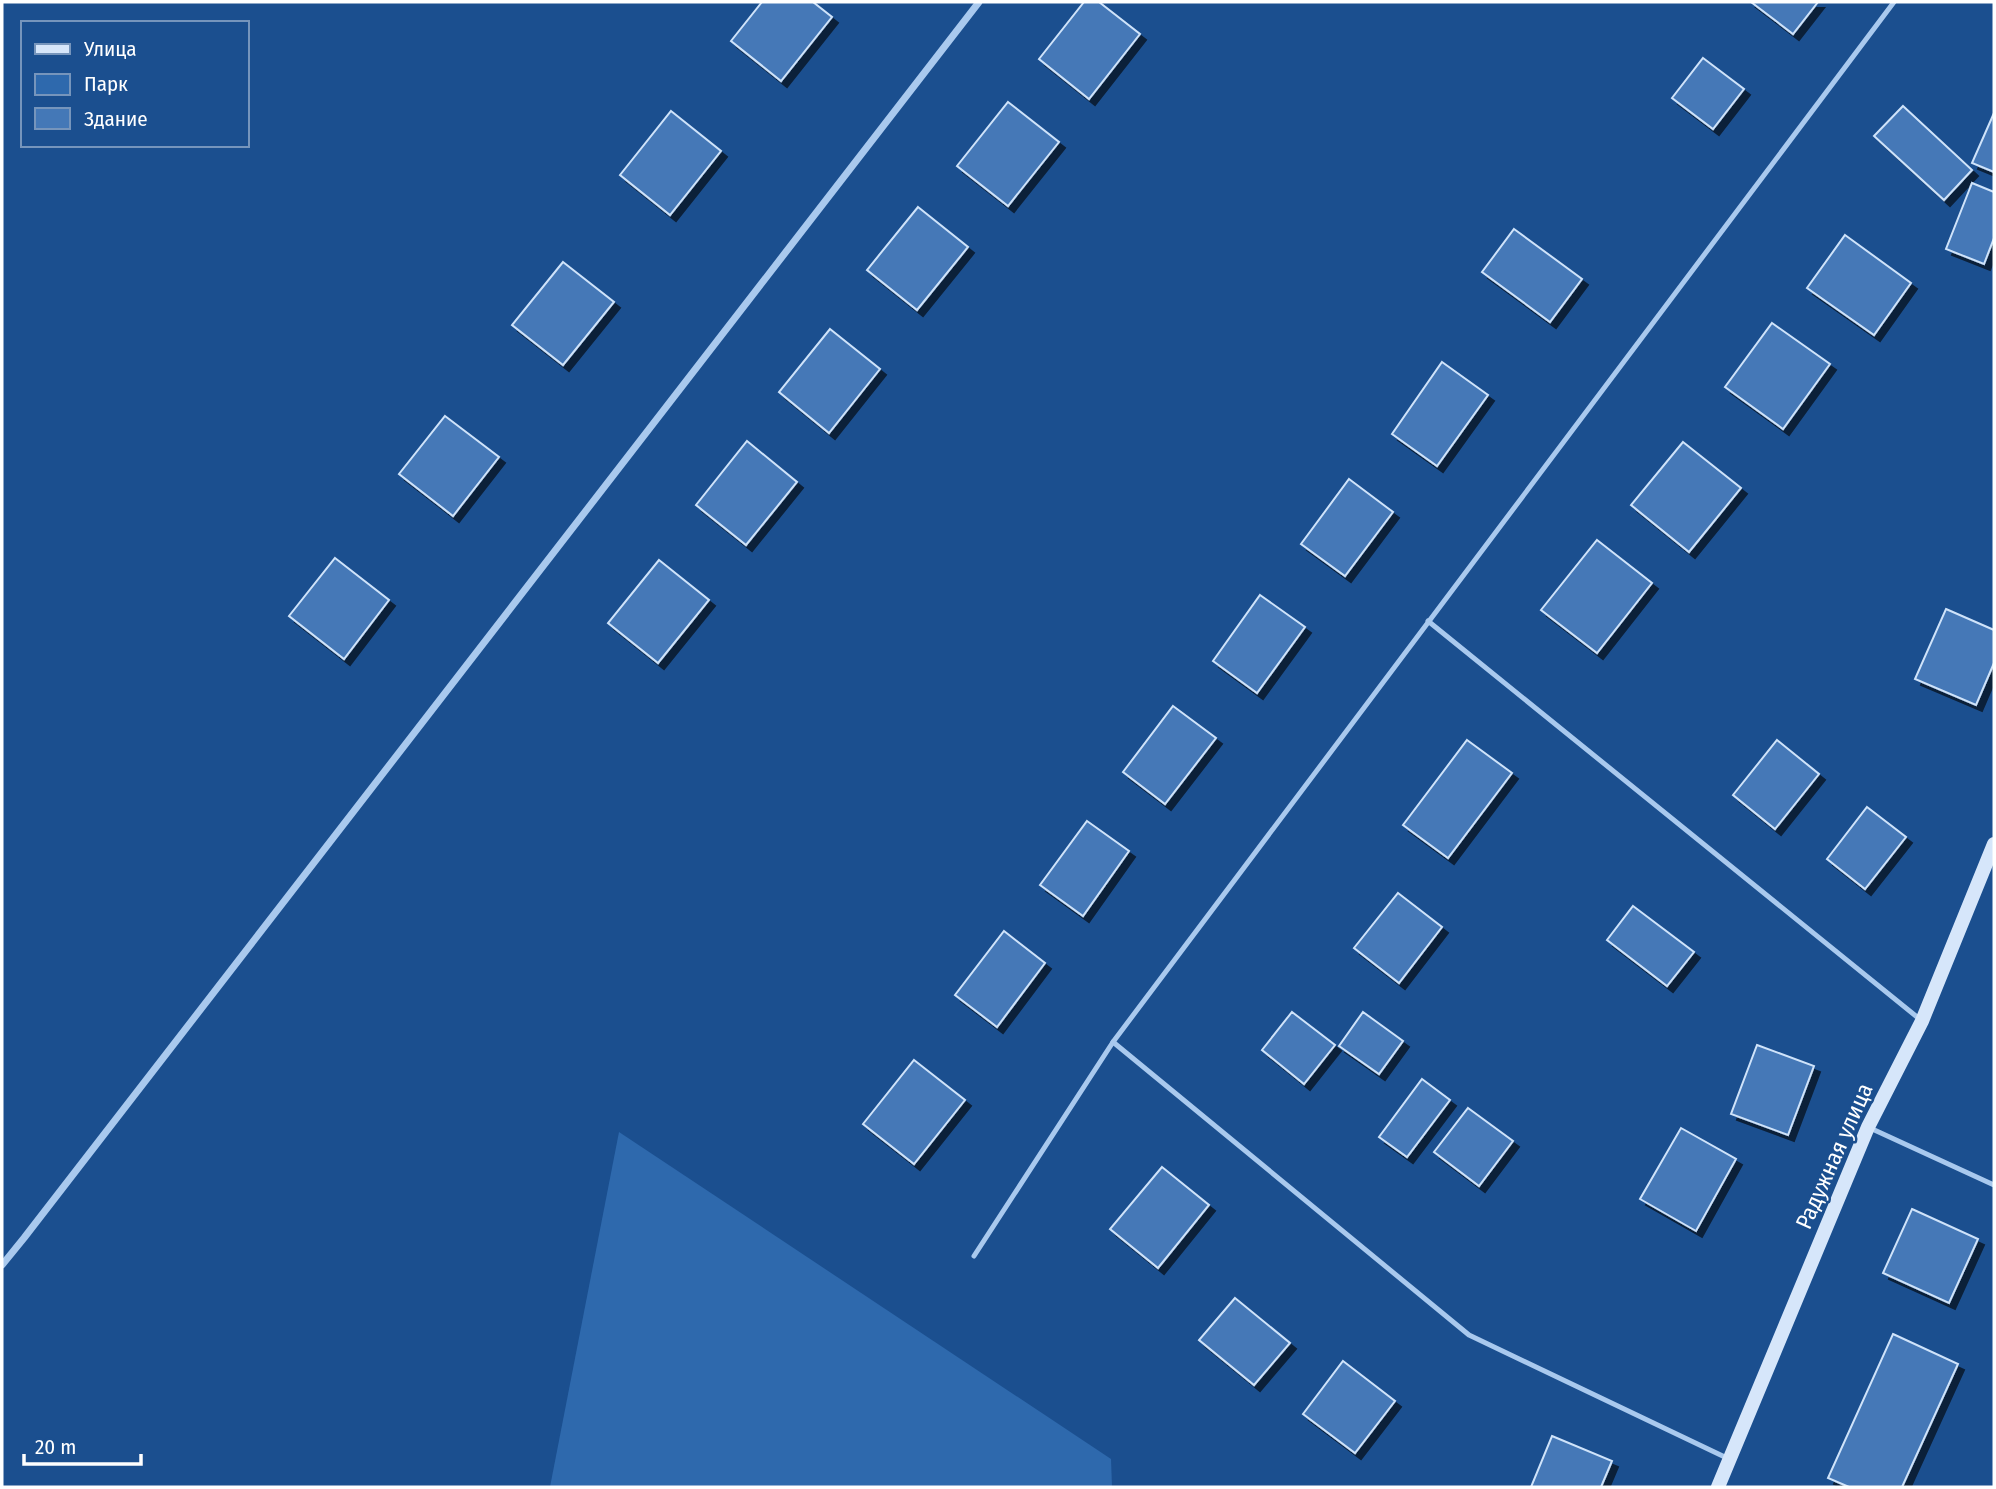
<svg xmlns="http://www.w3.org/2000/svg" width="1996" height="1489" viewBox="0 0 1996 1489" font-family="'Fira Sans Condensed',sans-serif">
  <defs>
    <filter id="shadow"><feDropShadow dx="6" dy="6" stdDeviation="0" flood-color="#0009"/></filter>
  </defs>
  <rect width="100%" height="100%" fill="#1b4f8f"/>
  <polygon fill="#2e69ad" points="619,1132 1111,1459 1112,1487 550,1487"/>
  <g fill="#4478b7" stroke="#cfe3fa" stroke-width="2" filter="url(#shadow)">
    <polygon points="762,2 813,2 832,17 781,81 731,41"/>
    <polygon points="1084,2 1099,2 1140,34 1089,99 1039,59"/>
    <polygon points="1751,2 1818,2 1793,34"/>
    <polygon points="1703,58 1744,89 1713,129 1672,98"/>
    <polygon points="1008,102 1059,142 1008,206 957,166"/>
    <polygon points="1903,106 1972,170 1944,200 1874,136"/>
    <polygon points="671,111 721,151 670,215 620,175"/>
    <polygon points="1994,113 1994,172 1972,163"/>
    <polygon points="1972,183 1994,192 1994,238 1984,264 1946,249"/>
    <polygon points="918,207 968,247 917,310 867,270"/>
    <polygon points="1514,229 1582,279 1550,322 1482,272"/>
    <polygon points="1845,235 1911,283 1874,335 1807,288"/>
    <polygon points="563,262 614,302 563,365 512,325"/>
    <polygon points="1772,323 1830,364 1783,429 1725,387"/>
    <polygon points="830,329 880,369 829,433 779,392"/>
    <polygon points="1442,362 1488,395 1437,466 1392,434"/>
    <polygon points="445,416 499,457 453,516 399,474"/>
    <polygon points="747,441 797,482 746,545 696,505"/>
    <polygon points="1683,442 1741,488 1689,552 1631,505"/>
    <polygon points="1349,479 1393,512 1345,576 1301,544"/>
    <polygon points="1597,540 1652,583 1597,653 1541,610"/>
    <polygon points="335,558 389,600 344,659 289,616"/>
    <polygon points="659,560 709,600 658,663 608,623"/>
    <polygon points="1260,595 1305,627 1257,693 1213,661"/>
    <polygon points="1946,609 1994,630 1994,663 1976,705 1915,679"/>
    <polygon points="1173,706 1216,738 1165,804 1123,772"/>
    <polygon points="1467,740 1512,773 1448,858 1403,825"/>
    <polygon points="1777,740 1819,774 1775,829 1733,795"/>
    <polygon points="1867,807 1906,837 1865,889 1827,859"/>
    <polygon points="1087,821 1129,851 1083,916 1040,885"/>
    <polygon points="1398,893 1442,927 1399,983 1354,948"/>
    <polygon points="1633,906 1694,952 1667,986 1607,940"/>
    <polygon points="1004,931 1045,963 997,1027 955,995"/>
    <polygon points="1292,1012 1335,1045 1304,1084 1262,1050"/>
    <polygon points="1363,1012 1403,1041 1379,1074 1339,1046"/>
    <polygon points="1757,1045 1814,1066 1788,1135 1731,1114"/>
    <polygon points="914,1060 965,1100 914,1164 863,1124"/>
    <polygon points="1422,1079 1450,1100 1407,1157 1379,1137"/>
    <polygon points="1468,1108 1513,1141 1479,1186 1434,1152"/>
    <polygon points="1681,1128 1736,1159 1696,1231 1640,1199"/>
    <polygon points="1162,1167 1209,1205 1158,1268 1110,1229"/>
    <polygon points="1912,1209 1978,1239 1949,1303 1883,1273"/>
    <polygon points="1235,1298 1290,1343 1254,1385 1199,1340"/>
    <polygon points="1893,1334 1958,1364 1902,1487 1849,1487 1828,1478"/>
    <polygon points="1343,1361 1395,1401 1355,1453 1303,1414"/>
    <polygon points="1552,1436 1612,1461 1601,1487 1531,1487"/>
  </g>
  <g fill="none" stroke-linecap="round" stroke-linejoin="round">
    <g stroke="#a9c9ee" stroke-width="5">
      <polyline points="1428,621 1922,1021"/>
      <polyline points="1113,1042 1469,1335 1729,1459"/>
      <polyline points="1870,1128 1994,1185"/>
      <polyline points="974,1256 1113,1042 1894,2"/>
    </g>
    <polyline stroke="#a9c9ee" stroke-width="7" points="2,1265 24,1238 979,2"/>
    <polyline stroke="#d6e6fa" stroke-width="14" points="1718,1487 1868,1127 1922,1021 1994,844"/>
  </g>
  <g text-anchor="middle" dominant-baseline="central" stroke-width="5" stroke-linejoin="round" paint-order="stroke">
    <g font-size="23" fill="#fff" stroke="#1b4f8f">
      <text transform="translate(1834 1156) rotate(-66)">Радужная улица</text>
    </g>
  </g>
  <rect width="1996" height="1489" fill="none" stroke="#ffffff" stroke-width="7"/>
  <rect x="21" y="21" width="228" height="126" fill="#1b4f8f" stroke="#7695bc" stroke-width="2"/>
  <rect x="35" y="44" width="35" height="10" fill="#d6e6fa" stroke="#7695bc" stroke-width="2"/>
  <text x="84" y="56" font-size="21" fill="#ffffff">Улица</text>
  <rect x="35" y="74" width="35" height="21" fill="#2e69ad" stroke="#7695bc" stroke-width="2"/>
  <text x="84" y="91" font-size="21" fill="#ffffff">Парк</text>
  <rect x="35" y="108" width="35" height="21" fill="#4478b7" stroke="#7695bc" stroke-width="2"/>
  <text x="84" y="126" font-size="21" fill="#ffffff">Здание</text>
  <path d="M24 1454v10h117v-10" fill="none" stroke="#ffffff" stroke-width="3.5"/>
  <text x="35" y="1454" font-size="21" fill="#ffffff" stroke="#1b4f8f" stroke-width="5" paint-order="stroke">20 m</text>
</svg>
